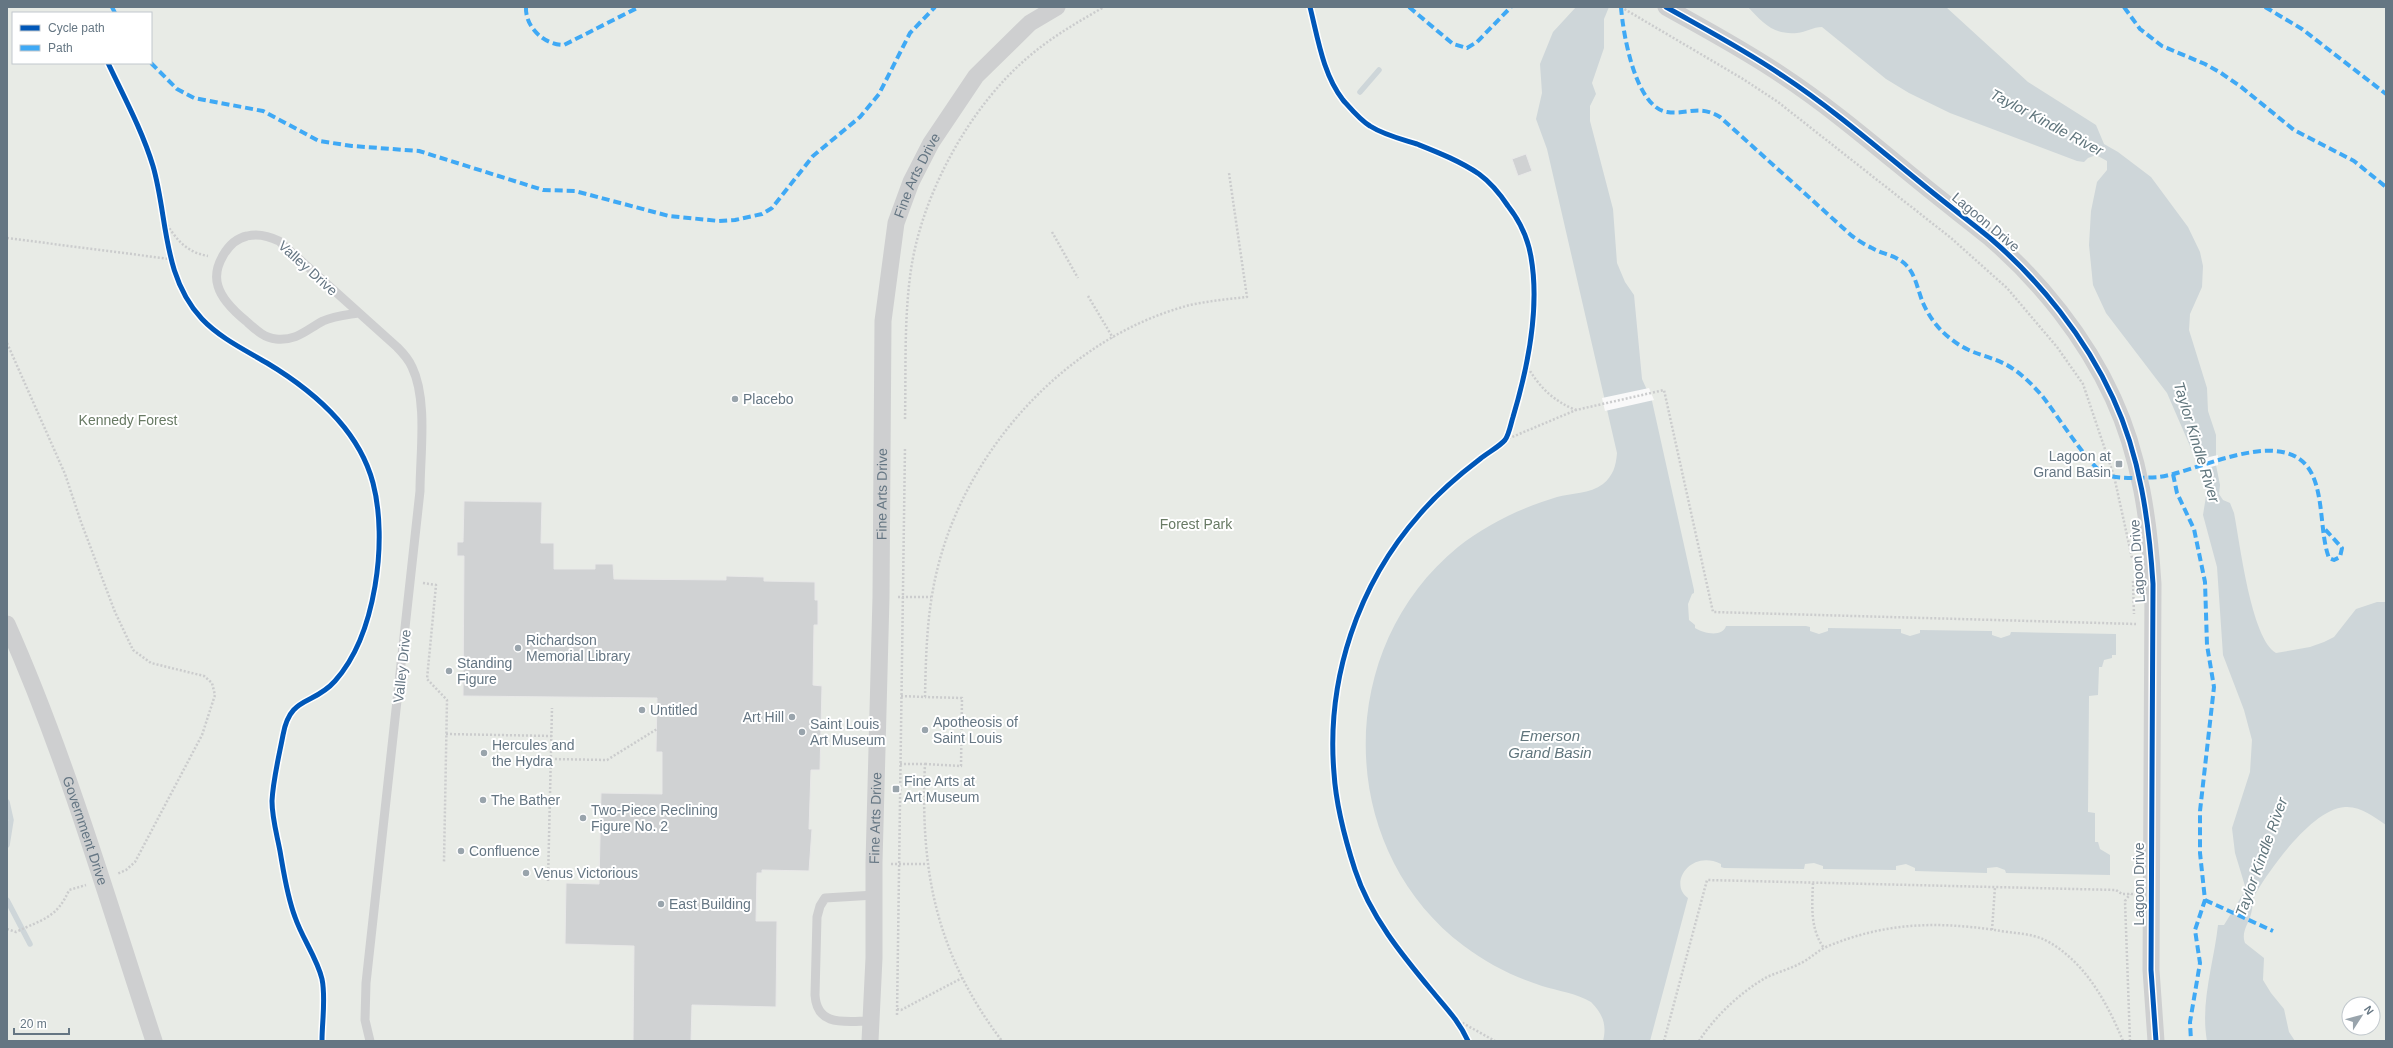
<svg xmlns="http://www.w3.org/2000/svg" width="2393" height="1048" viewBox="0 0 2393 1048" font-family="Helvetica,sans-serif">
  <rect width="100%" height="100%" fill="#f9f9f9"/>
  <path fill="#e8ebe6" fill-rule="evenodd" d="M7 7H2386V1041H7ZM13 13H151V63H13ZM2349 1004H2373V1028H2349Z"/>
  <g fill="#ced6d9">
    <path d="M1576 7H1609L1604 19V48L1592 83 1596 94 1590 106V121L1613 209 1617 263 1625 282 1634 295 1642 379 1652 401 1694 590V593L1692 594 1688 604 1689 620 1695 625V628C1703 633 1722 638 1726 626H1806L1810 627V631L1819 634 1828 631V628L1897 629H1901V633L1910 636 1920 633V630L1989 631H1992V635L2001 638 2010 635 2011 632 2116 634V655H2112V658L2104 660 2102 667H2099L2098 695 2089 696 2088 812 2095 813V842H2098L2100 849 2110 855V875L2006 873 2005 870 1997 867 1987 868V873L1915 871V868L1906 864 1896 866V870L1823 869V866L1814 863 1805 864 1804 869 1724 868 1721 867V864C1690 849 1668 884 1688 898L1650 1041H1603C1607 1025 1603 1014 1591 1002 1576 993 1558 991 1542 986 1514 977 1488 964 1464 946 1335 849 1333 649 1458 547 1487 524 1521 508 1557 497 1571 493 1590 494 1603 484 1613 476 1616 466 1617 453L1547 149 1536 119 1542 93 1540 64 1553 32Z"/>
    <path d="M1748 7H1946L2028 82 2096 125 2104 144 2118 152 2151 177 2188 227 2200 252 2203 266 2202 287 2190 314 2189 330 2207 388 2208 411 2216 435V465L2220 485 2219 494 2223 500 2230 503 2234 513C2240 543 2251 638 2276 653L2310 647 2324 642 2334 637 2356 609 2377 602H2386V825C2374 817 2361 806 2345 807 2313 809 2273 865 2257 891 2253 897 2253 907 2251 914 2248 925 2241 932 2245 943L2264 958 2263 980 2271 993 2284 1009 2289 1032 2295 1041H2207C2200 1003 2214 962 2218 925H2224L2243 894 2245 886 2235 853 2232 828 2250 772 2252 740 2244 710 2223 655 2217 567 2203 515 2207 490 2203 476 2167 393 2106 313 2093 285 2089 245 2091 211 2097 182 2107 170V161L2096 155 2088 158 2084 162 2077 161 1950 113 1909 93 1886 79 1822 27C1813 27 1806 32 1797 33 1773 35 1763 23 1748 7Z"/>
  </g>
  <g fill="#f9f9f9">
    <polygon points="1649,388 1654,400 1605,411 1602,398"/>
    <polygon points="2218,455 2218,465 2200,470 2196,460"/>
  </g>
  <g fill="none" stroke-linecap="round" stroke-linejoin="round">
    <g stroke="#ced6d9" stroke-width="5.5">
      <polyline points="1360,92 1379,70"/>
      <polyline points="7,802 11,820 7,845"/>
      <polyline points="7,900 30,944"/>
    </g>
  </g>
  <g fill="#d0d2d3" stroke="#e8e8e8">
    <polygon points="1526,154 1532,171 1518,176 1512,159"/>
    <polygon points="464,501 542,502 541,543 554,543 554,569 595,569 595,564 613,564 614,579 726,580 726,576 764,577 764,581 815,582 815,600 818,600 818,625 814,625 813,685 822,686 820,770 811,770 809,829 812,829 809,871 762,870 762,873 757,873 756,921 777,921 776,1007 692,1005 691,1041 633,1041 634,946 565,944 566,883 599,884 601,793 662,794 662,752 656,752 657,698 463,696 464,556 457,556 457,542 463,542"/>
  </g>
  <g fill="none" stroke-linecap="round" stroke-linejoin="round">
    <g stroke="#cbcccd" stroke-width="2.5" stroke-dasharray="2 2" stroke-linecap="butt">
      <polyline points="1621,7 1743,79 1778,102 1951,238 2007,288 2057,347 2083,384 2114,476 2132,558"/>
      <path d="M163 218C175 238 185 252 208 256"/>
      <polyline points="1052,232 1078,278"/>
      <polyline points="7,238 170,259"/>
      <polyline points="1088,296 1113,338"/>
      <polyline points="7,343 65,474 81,522 115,612 133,650 151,663 204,676 212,683 215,695 202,735 135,862 126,870 117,874"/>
      <path d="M1526 364C1538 386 1553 401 1576 410"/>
      <path d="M905 419C906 372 904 324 910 277 919 200 967 110 1026 59 1050 38 1076 23 1104 7"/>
      <polyline points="1505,440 1576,410 1664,390 1713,612 2136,624"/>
      <polyline points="2133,581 2134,614"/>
      <polyline points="423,583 436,585 427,679 447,700 444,862"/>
      <polyline points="898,597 931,597"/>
      <path d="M901 696 925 697C926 650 927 605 940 559 972 443 1071 336 1190 305 1209 301 1228 299 1247 297L1229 173"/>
      <polyline points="821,727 856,729"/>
      <polyline points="446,734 552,736"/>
      <polyline points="551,759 607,760 657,729"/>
      <path d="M900 764H925C920 871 936 954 1002 1041"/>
      <polyline points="925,764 961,766 962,698 925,697"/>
      <polyline points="891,864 926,864"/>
      <polyline points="548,881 552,708"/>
      <path d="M1813 883C1812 906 1810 929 1824 948"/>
      <path d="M7 929 16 932C43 919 57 918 69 890L86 885"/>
      <polyline points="1992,930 1995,887"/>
      <polyline points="897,1009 901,1010 962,978"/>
      <polyline points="897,1015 905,447"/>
      <polyline points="1459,1021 1495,1041"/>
      <polyline points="1664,1041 1707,880 2116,890 2122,894 2135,894"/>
      <path d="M1699 1041C1715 1016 1742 991 1767 977 1778 972 1790 969 1801 963 1810 959 1817 951 1826 947 1883 923 1934 921 1995 930 2010 933 2031 933 2045 940 2084 960 2107 1002 2123 1041"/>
      <polyline points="2130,1041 2125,901 2130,894"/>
    </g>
    <g stroke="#cecfd0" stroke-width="9">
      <path d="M358 313C346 315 334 316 323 321 306 330 297 341 276 339 264 338 255 329 246 321 235 312 222 300 218 286 212 267 228 240 247 236 259 233 269 236 279 241L397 347C403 353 409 360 412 367 428 400 420 455 420 491L366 983 365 1020 370 1041"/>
      <path d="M871 1021C847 1021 817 1028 815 995L817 917 820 906 825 898 875 895"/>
    </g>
    <g stroke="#cecfd0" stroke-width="17">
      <path d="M1666 7C1705 29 1745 50 1783 76 1833 109 1880 150 1927 188 1948 205 1969 221 1990 238 2040 281 2085 337 2113 398 2140 456 2149 521 2153 584L2151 970 2156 1041"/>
      <path id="s1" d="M7 624C67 759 108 902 154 1041"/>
      <path id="s2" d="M870 1041 874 958V863L881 597 883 321 896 223 911 182 931 143 976 76 1030 23 1057 7"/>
    </g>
    <g stroke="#3fa9f5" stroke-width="4" stroke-dasharray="8 4" stroke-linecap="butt">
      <polyline points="112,7 115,13"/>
      <path d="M526 7C525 27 544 45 564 45L639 7"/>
      <polyline points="1409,7 1453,44 1467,48 1477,42 1511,7"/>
      <path d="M1621 7C1623 33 1635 107 1667 112 1688 115 1699 104 1720 117L1852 236C1858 240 1865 245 1872 248 1884 255 1897 255 1907 266 1916 276 1918 291 1923 303 1929 317 1939 330 1951 339 1971 355 1985 354 2005 364 2019 371 2033 385 2043 397 2055 412 2091 469 2106 475 2117 479 2146 478 2159 477 2196 472 2275 429 2306 465 2325 487 2319 532 2329 558L2334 560 2340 557 2342 548 2324 528"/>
      <polyline points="2124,7 2140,29 2162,46 2205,64 2221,73 2240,86 2294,130 2354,161 2386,187"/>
      <polyline points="2265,7 2302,29 2386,94"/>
      <polyline points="151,63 177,89 194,98 263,111 319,141 352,146 419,151 543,190 575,191 669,216 719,221 735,220 762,214 772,208 813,156 860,117 879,94 910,33 935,7"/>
      <polyline points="2173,474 2177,493 2194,529 2205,582 2207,645 2214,687 2200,811 2200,853 2205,900 2195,930 2200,963 2190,1022 2191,1041"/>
      <polyline points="2205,900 2273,931"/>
    </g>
    <defs>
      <g id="cycleway">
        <path d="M1310 7C1318 39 1323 74 1343 100 1351 109 1360 120 1370 126 1384 135 1401 139 1417 144 1437 152 1460 161 1479 174 1490 182 1500 194 1508 206 1519 220 1528 239 1531 257 1540 308 1528 367 1513 417 1511 423 1509 435 1505 440 1499 447 1487 453 1480 459 1459 475 1437 494 1420 514 1358 584 1326 679 1334 773 1336 806 1345 839 1355 870 1370 916 1402 955 1432 991 1446 1008 1459 1021 1468 1041"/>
        <path d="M1666 7C1705 29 1745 50 1783 76 1833 109 1880 150 1927 188 1948 205 1969 221 1990 238 2040 281 2085 337 2113 398 2140 456 2149 521 2153 584L2151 970 2156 1041"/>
        <path d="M108 63C124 97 142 130 153 166 168 218 162 276 202 319 220 338 245 350 267 363 312 390 359 430 373 483 388 540 376 635 335 681 313 706 290 695 283 735 279 756 273 780 272 801 272 818 277 835 280 851 284 874 287 896 295 917 302 938 317 958 322 979 326 998 322 1021 322 1041"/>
      </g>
    </defs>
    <use href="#cycleway" stroke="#fff" stroke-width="8"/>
    <use href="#cycleway" stroke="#0057b8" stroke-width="5"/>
  </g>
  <g fill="#99a4ac" stroke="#fff" stroke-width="1.5">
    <circle cx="735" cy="399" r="4"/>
    <rect x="2115" y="460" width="8" height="8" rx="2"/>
    <circle cx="518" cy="648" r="4"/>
    <circle cx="449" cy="671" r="4"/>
    <circle cx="642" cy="710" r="4"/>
    <circle cx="792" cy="717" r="4"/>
    <circle cx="925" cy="730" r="4"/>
    <circle cx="802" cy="732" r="4"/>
    <circle cx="484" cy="753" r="4"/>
    <rect x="892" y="785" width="8" height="8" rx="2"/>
    <circle cx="483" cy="800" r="4"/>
    <circle cx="583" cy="818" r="4"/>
    <circle cx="461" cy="851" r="4"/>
    <circle cx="526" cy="873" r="4"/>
    <circle cx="661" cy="904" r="4"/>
  </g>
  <g text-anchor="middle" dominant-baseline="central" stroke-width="4" stroke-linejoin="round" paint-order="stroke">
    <g font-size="14" fill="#657683" stroke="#fff">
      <text stroke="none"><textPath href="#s2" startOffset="871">Fine Arts Drive</textPath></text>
      <text transform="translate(1986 222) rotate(40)">Lagoon Drive</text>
      <text transform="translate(308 268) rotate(42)">Valley Drive</text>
      <text stroke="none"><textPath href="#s2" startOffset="547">Fine Arts Drive</textPath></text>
      <text transform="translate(2137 561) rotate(-94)">Lagoon Drive</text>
      <text transform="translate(402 666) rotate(-84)">Valley Drive</text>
      <text stroke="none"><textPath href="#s2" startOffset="223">Fine Arts Drive</textPath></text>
      <text stroke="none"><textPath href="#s1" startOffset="221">Government Drive</textPath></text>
      <text transform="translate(2139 884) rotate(-90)">Lagoon Drive</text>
    </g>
    <g font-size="14" fill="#657683" stroke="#fff" text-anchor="start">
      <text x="743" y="399">Placebo</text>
      <text x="2111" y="456" text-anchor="end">Lagoon at<tspan x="2111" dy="16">Grand Basin</tspan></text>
      <text x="526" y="640">Richardson<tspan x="526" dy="16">Memorial Library</tspan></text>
      <text x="457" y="663">Standing<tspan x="457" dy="16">Figure</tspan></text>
      <text x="650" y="710">Untitled</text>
      <text x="784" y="717" text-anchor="end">Art Hill</text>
      <text x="933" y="722">Apotheosis of<tspan x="933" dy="16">Saint Louis</tspan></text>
      <text x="810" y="724">Saint Louis<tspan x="810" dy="16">Art Museum</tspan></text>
      <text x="492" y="745">Hercules and<tspan x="492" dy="16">the Hydra</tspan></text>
      <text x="904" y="781">Fine Arts at<tspan x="904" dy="16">Art Museum</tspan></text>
      <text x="491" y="800">The Bather</text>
      <text x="591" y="810">Two-Piece Reclining<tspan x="591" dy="16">Figure No. 2</tspan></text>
      <text x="469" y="851">Confluence</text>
      <text x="534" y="873">Venus Victorious</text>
      <text x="669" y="904">East Building</text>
    </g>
    <g font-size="14" fill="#687a64" stroke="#fff">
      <text x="128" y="420">Kennedy Forest</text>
      <text x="1196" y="524">Forest Park</text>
    </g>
    <g font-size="15" font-style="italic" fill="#60757c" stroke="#fff">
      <text transform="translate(2047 122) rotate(28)">Taylor Kindle River</text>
      <text transform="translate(2197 442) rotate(73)">Taylor Kindle River</text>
      <text x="1550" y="735">Emerson<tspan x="1550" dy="17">Grand Basin</tspan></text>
      <text transform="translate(2261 857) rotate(-70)">Taylor Kindle River</text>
    </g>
  </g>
  <rect width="2393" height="1048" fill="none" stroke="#657683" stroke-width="16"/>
  <rect x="12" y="12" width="140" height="52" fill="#ffffff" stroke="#c1c8cd"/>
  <rect x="20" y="25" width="20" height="6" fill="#0057b8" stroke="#c1c8cd"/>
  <text x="48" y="32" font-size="12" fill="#657683">Cycle path</text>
  <rect x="20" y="45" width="20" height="6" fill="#3fa9f5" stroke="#c1c8cd"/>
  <text x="48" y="52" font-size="12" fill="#657683">Path</text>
  <g transform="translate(2361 1016) rotate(54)"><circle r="19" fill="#ffffff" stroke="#c1c8cd"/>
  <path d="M0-3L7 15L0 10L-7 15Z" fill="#99a4ac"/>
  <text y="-6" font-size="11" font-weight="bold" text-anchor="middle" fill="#657683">N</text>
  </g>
  <path d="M14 1028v6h55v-6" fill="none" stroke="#657683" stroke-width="2"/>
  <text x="20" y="1028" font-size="12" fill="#657683" stroke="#ffffff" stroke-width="3" paint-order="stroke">20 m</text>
</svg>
